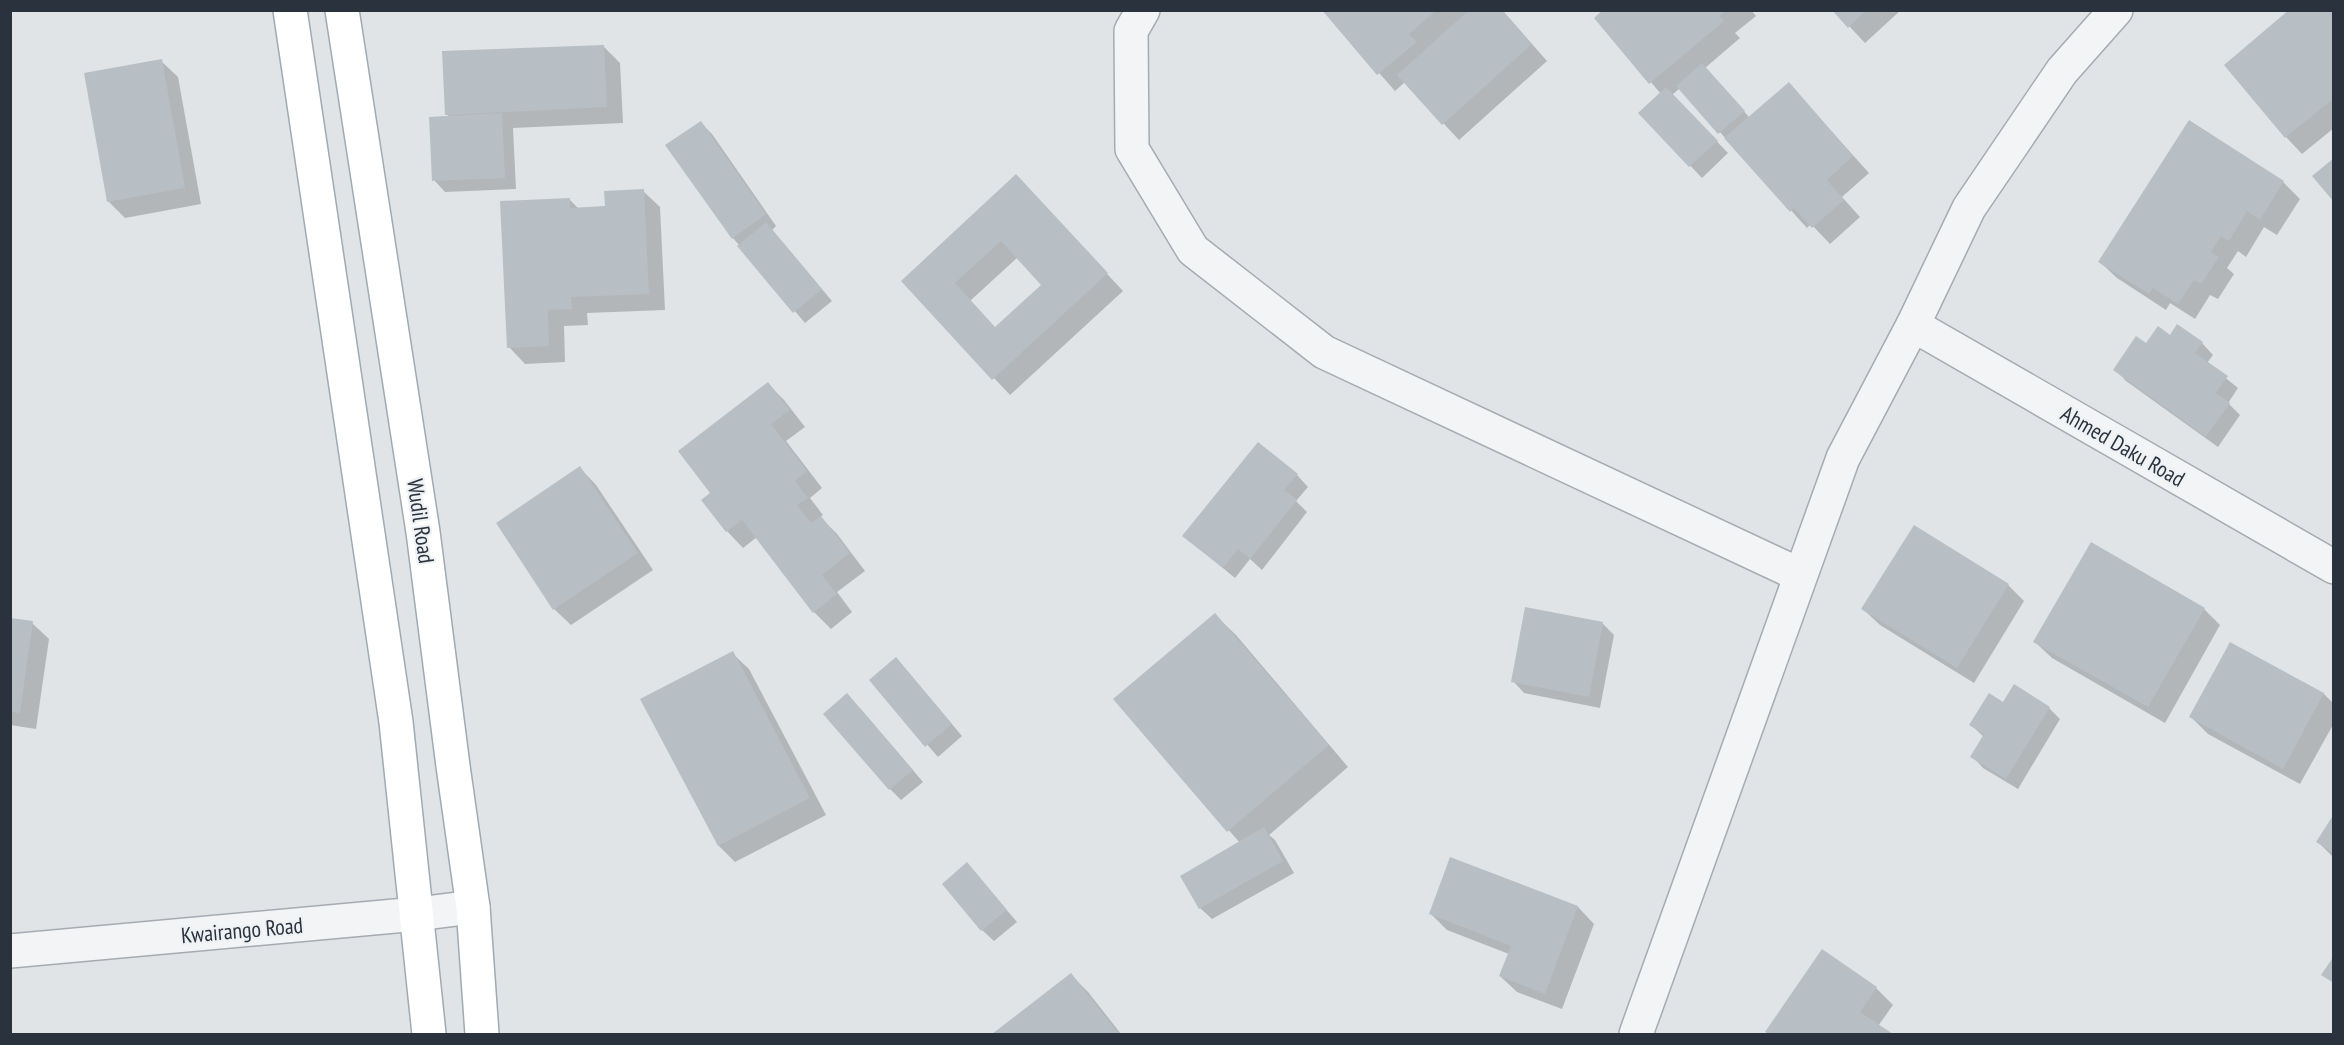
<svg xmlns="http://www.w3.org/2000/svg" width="2344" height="1045" viewBox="0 0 2344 1045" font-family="'PT Sans Narrow',sans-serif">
  <rect width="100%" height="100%" fill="#e0e4e7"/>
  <g fill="#0003" fill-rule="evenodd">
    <polygon points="1324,10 1502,10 1547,61 1459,140 1405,82 1395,91"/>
    <polygon points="1606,10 1751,10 1756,16 1735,33 1740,38 1705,68 1750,118 1789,84 1869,173 1842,197 1860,217 1830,244 1811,224 1807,228 1680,88 1672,95 1728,153 1702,178 1640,113 1661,94 1596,18"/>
    <polygon points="1834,10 1901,10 1865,43"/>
    <polygon points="2334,10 2334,128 2302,154 2286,137 2226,65"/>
    <polygon points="603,46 620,63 623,123 513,128 516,189 445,192 434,180 450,117 446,114"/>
    <polygon points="161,61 178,77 201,204 125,218 108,201"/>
    <polygon points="700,122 712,134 776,226 772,230 832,301 805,323 733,238"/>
    <polygon points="2189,122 2283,182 2300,199 2277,235 2264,227 2246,257 2238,251 2227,268 2234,274 2218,299 2210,295 2195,319 2170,303 2166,310 2117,278 2100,262"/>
    <polygon points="643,191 660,207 665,310 587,313 588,325 564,326 565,362 525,364 509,347 569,199 579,209 606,208"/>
    <path d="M1032 193 1123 291 1010 395 903 281ZM1018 257 1044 285 996 329 970 301Z"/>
    <polygon points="2178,327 2202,343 2213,355 2207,363 2238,388 2228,403 2240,415 2218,447 2126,381 2115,369 2146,345 2170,337"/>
    <polygon points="768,384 784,400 805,427 786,441 822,488 810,498 823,515 820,517 837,534 865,571 837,592 852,612 831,629 814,612 757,537 743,548 727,531 712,493"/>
    <polygon points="580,468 596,485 653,570 571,625 554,609"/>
    <polygon points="1297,475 1308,487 1296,501 1307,512 1262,570 1250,559 1235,578 1184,536"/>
    <polygon points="2008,585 2024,601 1974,683 1880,625 1863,609"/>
    <polygon points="2204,609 2220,625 2165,723 2052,658 2035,642"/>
    <polygon points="1215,615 1236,635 1348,767 1269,835 1275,840 1294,873 1212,919 1200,908 1240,843 1115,699"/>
    <polygon points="10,620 32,623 49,639 36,729 10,725"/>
    <polygon points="1602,623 1614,635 1600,708 1524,693 1513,681"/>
    <polygon points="2231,644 2324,694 2334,704 2334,723 2300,784 2208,734 2191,717"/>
    <polygon points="732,653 749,669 826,815 735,862 719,846"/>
    <polygon points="907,671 962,736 938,757 871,680"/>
    <polygon points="2003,704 2049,708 2060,719 2018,789 1983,768 1972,756 1984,737 1971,725"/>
    <polygon points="859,707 923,782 901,800 890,789"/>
    <polygon points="2334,817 2334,858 2318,842"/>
    <polygon points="1451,859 1578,907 1594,924 1562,1009 1517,992 1500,976 1509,954 1447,930 1431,914"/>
    <polygon points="967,864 1017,922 994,941 982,930"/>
    <polygon points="1822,951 1876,988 1893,1005 1878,1026 1891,1034 1770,1034 1767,1032"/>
    <polygon points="1071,975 1088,992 1121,1034 994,1034"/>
  </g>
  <g fill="#b7bec4" fill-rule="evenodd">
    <polygon points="1322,10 1437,10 1409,34 1417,42 1377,75"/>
    <polygon points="1469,10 1502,10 1532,44 1442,125 1397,75"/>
    <polygon points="1603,10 1727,10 1720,16 1724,21 1649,84 1594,18"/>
    <polygon points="1832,10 1866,10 1848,28"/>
    <polygon points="2289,10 2334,10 2334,98 2285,138 2224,65"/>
    <polygon points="604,45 607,107 445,115 442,51"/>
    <polygon points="162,59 185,188 107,202 84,73"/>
    <polygon points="1702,63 1745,111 1718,134 1676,86"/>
    <polygon points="1789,82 1853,156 1827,180 1844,200 1812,228 1794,208 1790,212 1724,138"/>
    <polygon points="1666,87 1718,141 1689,167 1638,113"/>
    <polygon points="502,113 505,178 432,181 429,117"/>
    <polygon points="2189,120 2284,181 2260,220 2247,211 2229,241 2221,236 2211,252 2219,257 2201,284 2194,280 2178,304 2153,288 2149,294 2098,262"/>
    <polygon points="701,121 766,214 732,239 665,145"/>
    <polygon points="2334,158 2334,202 2312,176"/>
    <path d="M1016 174 1108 273 992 380 901 281ZM1001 241 1041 285 995 327 955 283Z"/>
    <polygon points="644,189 649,294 571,297 572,309 548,310 549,346 507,348 500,201 570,198 570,208 605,206 604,191"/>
    <polygon points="766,222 822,289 793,313 737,246"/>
    <polygon points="2177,324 2203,342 2195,353 2228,376 2216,393 2230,403 2206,437 2113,370 2136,336 2146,343 2158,326 2170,335"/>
    <polygon points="768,382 790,410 771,424 807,471 795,481 808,498 797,505 811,523 821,516 850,553 822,575 837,594 813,613 742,520 726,532 701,500 710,493 678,451"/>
    <polygon points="1258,442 1298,474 1284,490 1297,500 1250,559 1238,549 1223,568 1182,536"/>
    <polygon points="580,466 638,553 553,610 496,523"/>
    <polygon points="1914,525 2009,584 1957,668 1861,609"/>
    <polygon points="2091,542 2205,608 2148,707 2033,642"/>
    <polygon points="1525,607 1603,622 1589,697 1511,682"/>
    <polygon points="1215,613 1329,745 1227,832 1113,699"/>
    <polygon points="10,618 33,621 20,713 10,712"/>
    <polygon points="2230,642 2324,693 2283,769 2189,717"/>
    <polygon points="733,651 810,798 718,846 640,699"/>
    <polygon points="896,657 952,724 925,747 869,680"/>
    <polygon points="2014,684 2050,707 2006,779 1970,757 1984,734 1969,725 1989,693 2003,702"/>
    <polygon points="847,693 913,770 889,790 823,714"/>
    <polygon points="2334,814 2334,853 2316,842"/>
    <polygon points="1264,827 1283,861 1199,909 1180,876"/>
    <polygon points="1450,857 1578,906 1545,994 1499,976 1511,946 1429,914"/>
    <polygon points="967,862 1007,910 981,931 942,884"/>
    <polygon points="1822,949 1877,987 1860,1012 1893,1034 1769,1034 1765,1032"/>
    <polygon points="2334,956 2334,983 2321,975"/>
    <polygon points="1071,973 1119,1034 992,1034"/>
  </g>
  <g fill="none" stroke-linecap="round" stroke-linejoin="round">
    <defs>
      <g id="street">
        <polyline points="1143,10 1131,31 1132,149 1193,250 1324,352 1800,575"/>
        <polyline points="1913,325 2334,567"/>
        <polyline points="10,951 417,914 473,907"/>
        <polyline points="1636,1034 1843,458 1913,325 1969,208 2062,71 2116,10"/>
      </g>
      <g id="primary">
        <polyline points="290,10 396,722 429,1034"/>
        <polyline points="342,10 423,532 453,766 473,907 482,1034"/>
      </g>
    </defs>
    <use href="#street" stroke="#a6abb1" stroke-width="36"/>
    <use href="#primary" stroke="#a0aab2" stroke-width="36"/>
    <use href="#street" stroke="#f2f4f6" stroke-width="33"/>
    <use href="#primary" stroke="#fff" stroke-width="33"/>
  </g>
  <g text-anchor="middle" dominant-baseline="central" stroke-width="4.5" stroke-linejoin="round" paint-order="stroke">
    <g font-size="22" fill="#2a333d" stroke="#eff2f5">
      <text transform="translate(2123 446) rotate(30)">Ahmed Daku Road</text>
      <text transform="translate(421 521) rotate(82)">Wudil Road</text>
      <text transform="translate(242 930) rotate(-5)">Kwairango Road</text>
    </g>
  </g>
  <rect width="2344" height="1045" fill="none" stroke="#2a333d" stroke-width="24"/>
</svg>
